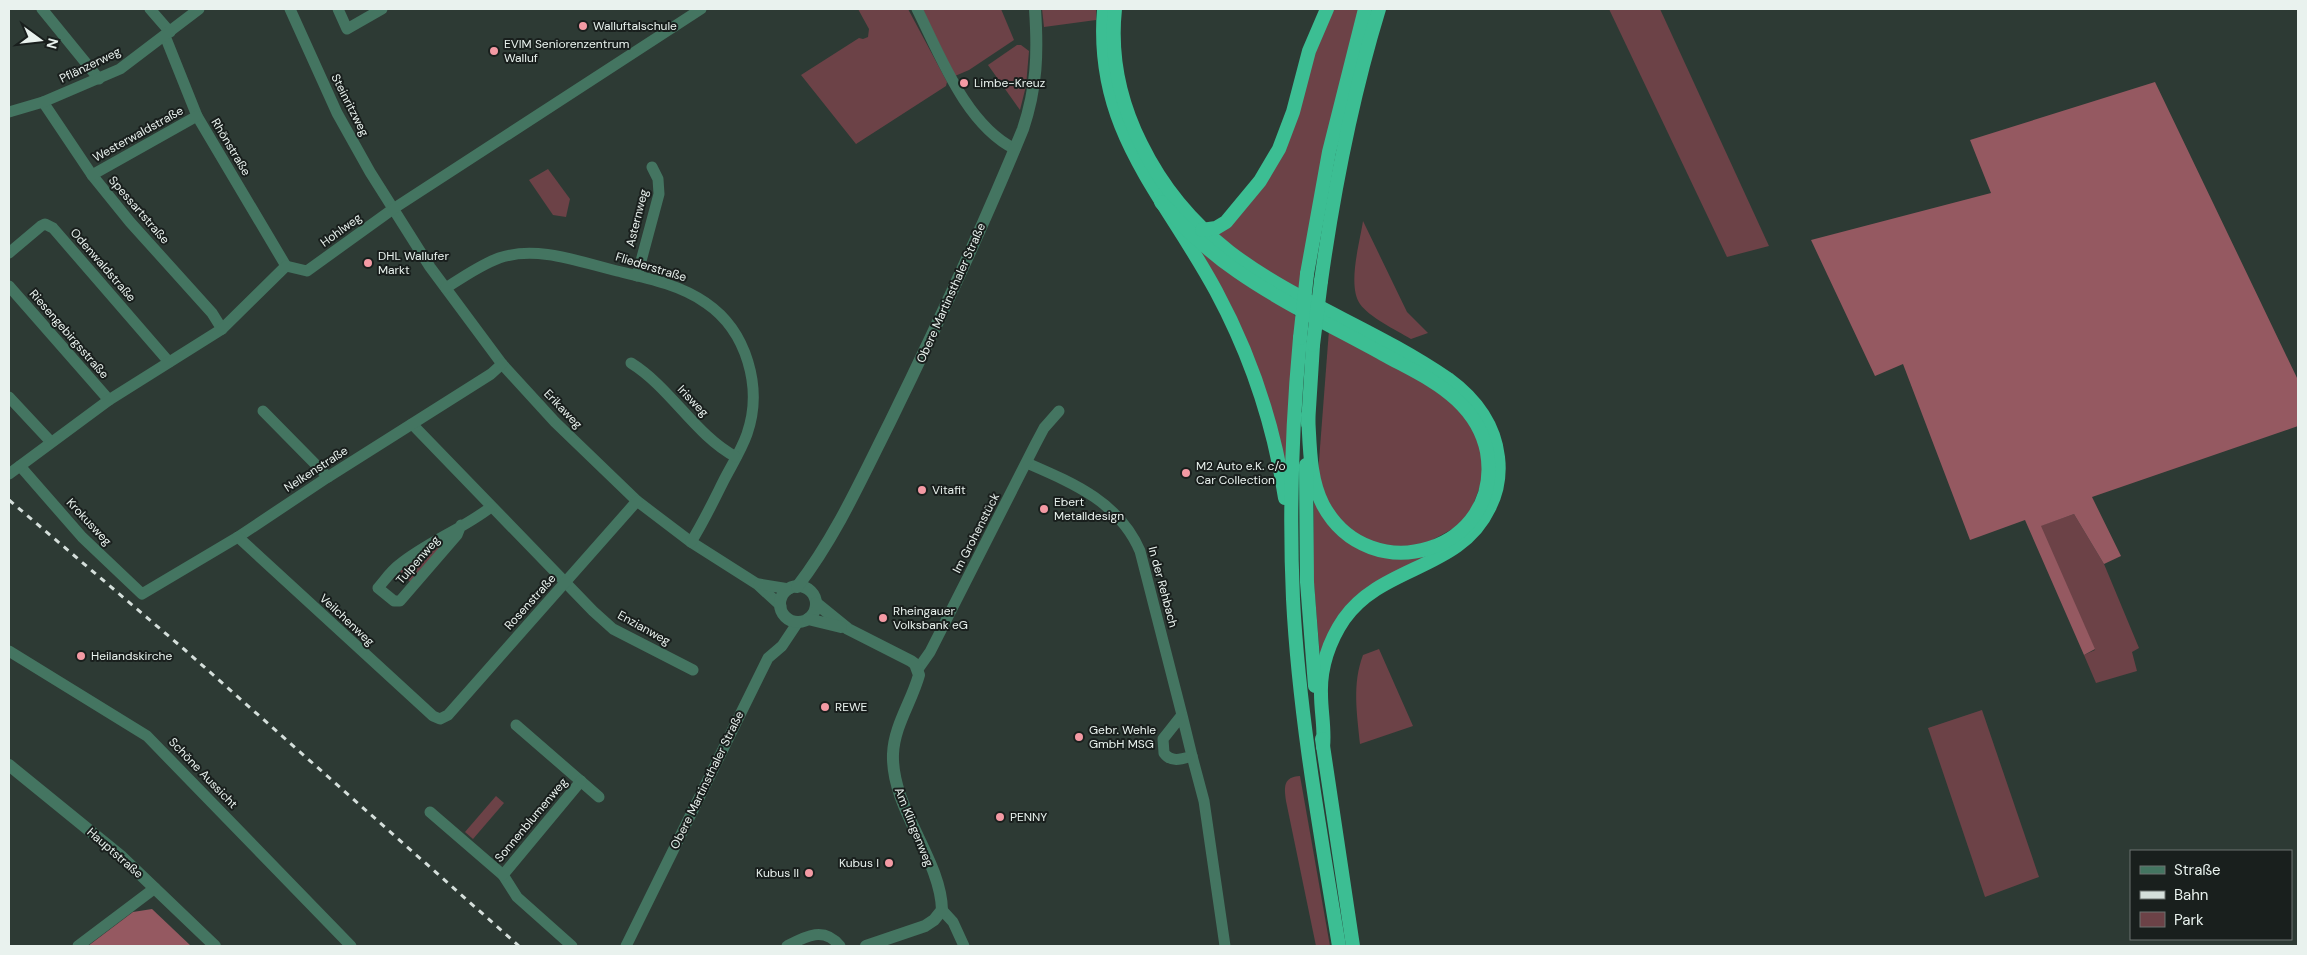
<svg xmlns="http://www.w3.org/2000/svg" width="2307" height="955" viewBox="0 0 2307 955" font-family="'DM Sans',sans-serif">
  <rect width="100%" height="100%" fill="#2d3a34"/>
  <g fill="#6c4247">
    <polygon points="858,9 908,9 947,82 946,86 856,144 801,75 859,38 863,39 868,37 869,29"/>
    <polygon points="922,9 1001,9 1014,40 969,70 955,76"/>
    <polygon points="1042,9 1096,9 1096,20 1044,27"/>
    <polygon points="1332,9 1360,9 1298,294 1213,234 1255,194"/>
    <polygon points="1609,9 1660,9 1769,246 1727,257"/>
    <polygon points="1017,45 1021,45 1029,51 1026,86 1020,110 988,65"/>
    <polygon points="548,169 570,199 566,217 553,215 529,180"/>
    <path d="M1363 221 1407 312 1428 333 1411 339C1396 330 1369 317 1360 304 1347 285 1360 242 1363 221Z"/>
    <polygon points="1186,234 1290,310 1297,318 1288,484 1275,433"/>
    <polygon points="1329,330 1422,380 1453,401 1477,432 1485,473 1467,521 1412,551 1366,543 1331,511 1318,474"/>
    <polygon points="1314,490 1323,512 1401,559 1428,555 1366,592 1321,669 1313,572"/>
    <polygon points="2074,514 2104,564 2139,648 2132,652 2137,671 2096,683 2084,655 2095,650 2040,526"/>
    <polygon points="455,533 412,584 399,570"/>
    <path d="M1379 649 1413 726 1360 744C1357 713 1352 684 1363 655Z"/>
    <polygon points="1982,710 2039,877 1985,897 1928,728"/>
    <path d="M1300 776 1330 946H1316L1286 801C1284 787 1283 777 1300 776Z"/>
    <polygon points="496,796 504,803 473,839 465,832"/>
  </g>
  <g fill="#955961">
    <polygon points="2155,82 2298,380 2298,426 2092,497 2121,556 2104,564 2074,514 2041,526 2095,649 2084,655 2025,520 1970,540 1903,364 1875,376 1811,240 1991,193 1970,140"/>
    <polygon points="152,909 191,946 88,946 133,912"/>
  </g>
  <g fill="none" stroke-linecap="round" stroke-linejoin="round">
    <g stroke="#447561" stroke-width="11">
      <polyline points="42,9 99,79"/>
      <polyline points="150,9 170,32"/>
      <polyline points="290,9 337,113 370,172 430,267 502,364 555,422 637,501 691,542 757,584 781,606"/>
      <polyline points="338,9 347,29 382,9"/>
      <path d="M917 9C940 55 966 125 1015 149"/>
      <polyline points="165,36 197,116 286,266"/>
      <polyline points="43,102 92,175 130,222 212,313 222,329"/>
      <polyline points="9,112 43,102 120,69 199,9"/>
      <polyline points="92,175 197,116"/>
      <polyline points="9,253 41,226 45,224 53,228 169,362"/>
      <polyline points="637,276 659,194 658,179 652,167"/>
      <polyline points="9,286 109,400"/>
      <path d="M446 288C463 277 480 265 499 258 537 245 580 262 617 271 647 278 681 285 706 303 747 331 763 388 747 434 741 451 731 466 723 482 713 502 703 523 691 542"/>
      <path d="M631 363C671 388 695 435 736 457"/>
      <polyline points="9,397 51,442"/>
      <polyline points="263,411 328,477"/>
      <polyline points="412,424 593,611 613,629 693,670"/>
      <path d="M1027 463C1073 483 1119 502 1140 551L1182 715 1163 739 1164 753C1171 763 1182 759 1192 756L1182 715"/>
      <polyline points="20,466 82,537 142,594 238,537 328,477 491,374 502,364"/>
      <polyline points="9,474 109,400 222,329 286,266 307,271 393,209 701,9"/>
      <path d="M461 525 457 535 400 601H394L378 588C385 580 391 571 399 565 427 542 463 529 491 507"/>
      <polyline points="238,537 433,716 440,719 448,715 637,501"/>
      <polyline points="759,584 789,589"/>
      <polyline points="9,651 147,736 351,946"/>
      <polyline points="918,669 930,652 1035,445 1044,428 1059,411"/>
      <polyline points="516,725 599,797"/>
      <polyline points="1192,756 1204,801 1225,946"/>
      <polyline points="430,812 503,875 517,897 572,946"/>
      <polyline points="503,875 581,781"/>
      <polyline points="942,910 953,922 964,946"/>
      <polyline points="78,946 155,888"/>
      <polyline points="626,946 768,658 782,646 798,622"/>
      <path d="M787 946C806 936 824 926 840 946"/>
    </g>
    <g stroke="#447561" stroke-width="12">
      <circle cx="798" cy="604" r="18"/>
      <path d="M797 587C835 538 862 478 890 422 937 326 982 229 1023 129 1037 87 1038 53 1035 9"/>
      <path d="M816 603 848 629 911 661 915 664 919 675C912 701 894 726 893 754 891 808 941 859 942 910L934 920 925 926 866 946"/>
      <polyline points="808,619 841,627"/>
      <polyline points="9,765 122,857 215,946"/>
    </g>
    <g stroke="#3cbe93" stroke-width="14">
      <path d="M1104 9C1094 130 1163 193 1216 291 1251 356 1274 425 1285 498"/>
      <path d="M1115 9C1110 56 1120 102 1141 144 1208 281 1334 301 1448 379 1474 398 1494 423 1498 457 1500 474 1497 493 1489 508 1460 570 1382 565 1344 619 1329 641 1320 668 1321 694 1321 712 1325 729 1323 747"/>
      <path d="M1161 202C1184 228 1209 252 1237 271 1283 303 1334 327 1383 354 1408 368 1436 380 1457 400 1472 414 1483 432 1487 452 1504 551 1370 592 1323 505 1309 478 1310 445 1308 415"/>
      <polyline points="1202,230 1216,228 1226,222 1260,181 1279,149 1293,112 1309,51 1327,9"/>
      <polyline points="1307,274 1329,152 1365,9"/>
      <path d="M1321 281C1334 189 1352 97 1379 9"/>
      <path d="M1300 338C1292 425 1289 512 1293 599 1299 715 1320 831 1339 946"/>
      <polyline points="1308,424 1313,345"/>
      <polyline points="1306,465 1307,582 1315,686"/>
      <polyline points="1322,739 1353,946"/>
    </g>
    <polyline stroke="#d5dfdb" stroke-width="3" stroke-dasharray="6 6" stroke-linecap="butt" points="9,500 185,650 519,946"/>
    <g stroke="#3cbe93" stroke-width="14">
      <polyline points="1300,338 1307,274"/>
      <polyline points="1313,345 1321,281"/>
    </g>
  </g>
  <g fill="#f49aa4" stroke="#191f1d" stroke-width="2">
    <circle cx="583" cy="26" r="5"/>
    <circle cx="494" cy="51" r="5"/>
    <circle cx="964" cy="83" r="5"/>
    <circle cx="368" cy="263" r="5"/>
    <circle cx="1186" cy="473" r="5"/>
    <circle cx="922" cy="490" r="5"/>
    <circle cx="1044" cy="509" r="5"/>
    <circle cx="883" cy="618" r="5"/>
    <circle cx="81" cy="656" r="5"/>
    <circle cx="825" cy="707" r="5"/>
    <circle cx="1079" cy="737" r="5"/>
    <circle cx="1000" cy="817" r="5"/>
    <circle cx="889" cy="863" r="5"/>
    <circle cx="809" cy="873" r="5"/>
  </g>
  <g text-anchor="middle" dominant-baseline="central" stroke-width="4" stroke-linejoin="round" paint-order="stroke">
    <g font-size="12" fill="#e9f2ee" stroke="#191f1d" text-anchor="start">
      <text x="593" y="26">Walluftalschule</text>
      <text x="504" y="44">EVIM Seniorenzentrum<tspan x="504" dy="14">Walluf</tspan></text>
      <text x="974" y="83">Limbe-Kreuz</text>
      <text x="378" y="256">DHL Wallufer<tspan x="378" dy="14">Markt</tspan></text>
      <text x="1196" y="466">M2 Auto e.K. c/o<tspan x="1196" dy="14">Car Collection</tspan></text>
      <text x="932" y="490">Vitafit</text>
      <text x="1054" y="502">Ebert<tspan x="1054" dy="14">Metalldesign</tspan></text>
      <text x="893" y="611">Rheingauer<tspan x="893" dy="14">Volksbank eG</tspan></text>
      <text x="91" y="656">Heilandskirche</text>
      <text x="835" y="707">REWE</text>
      <text x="1089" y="730">Gebr. Wehle<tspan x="1089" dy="14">GmbH MSG</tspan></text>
      <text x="1010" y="817">PENNY</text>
      <text x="879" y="863" text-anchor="end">Kubus I</text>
      <text x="799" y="873" text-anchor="end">Kubus II</text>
    </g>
    <g font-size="12" fill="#e9f2ee" stroke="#191f1d">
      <text transform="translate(90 65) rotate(-26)">Pflänzerweg</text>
      <text transform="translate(350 105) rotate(63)">Steinritzweg</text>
      <text transform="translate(138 134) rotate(-29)">Westerwaldstraße</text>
      <text transform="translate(231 147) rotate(59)">Rhönstraße</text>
      <text transform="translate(139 210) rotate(49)">Spessartstraße</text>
      <text transform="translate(637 218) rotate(-76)">Asternweg</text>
      <text transform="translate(341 230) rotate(-36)">Hohlweg</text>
      <text transform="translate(103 265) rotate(49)">Odenwaldstraße</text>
      <text transform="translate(651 267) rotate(17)">Fliederstraße</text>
      <text transform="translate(951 293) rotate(-66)">Obere Martinsthaler Straße</text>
      <text transform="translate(69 334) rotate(49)">Riesengebirgsstraße</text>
      <text transform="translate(693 401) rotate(46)">Irisweg</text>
      <text transform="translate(563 409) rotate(46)">Erikaweg</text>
      <text transform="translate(316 469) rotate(-33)">Nelkenstraße</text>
      <text transform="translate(89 522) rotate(47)">Krokusweg</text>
      <text transform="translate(976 533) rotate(-63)">Im Grohenstück</text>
      <text transform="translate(418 560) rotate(-49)">Tulpenweg</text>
      <text transform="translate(1163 587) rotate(75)">In der Rehbach</text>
      <text transform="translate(530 602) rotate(-48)">Rosenstraße</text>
      <text transform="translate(347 620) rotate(43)">Veilchenweg</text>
      <text transform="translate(644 628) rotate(29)">Enzianweg</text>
      <text transform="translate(203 773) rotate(46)">Schöne Aussicht</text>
      <text transform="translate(707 780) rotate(-64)">Obere Martinsthaler Straße</text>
      <text transform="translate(531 820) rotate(-50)">Sonnenblumenweg</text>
      <text transform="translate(914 827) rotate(68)">Am Klingenweg</text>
      <text transform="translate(115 853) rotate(41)">Hauptstraße</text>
    </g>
  </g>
  <rect width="2307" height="955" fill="none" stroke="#e9f2ee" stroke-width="20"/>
  <rect x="2130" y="850" width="162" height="90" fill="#191f1d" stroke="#6c7371"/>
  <rect x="2140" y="866" width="25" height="8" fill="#447561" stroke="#6c7371"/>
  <text x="2174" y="875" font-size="15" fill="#e9f2ee">Straße</text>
  <rect x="2140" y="891" width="25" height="8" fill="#d5dfdb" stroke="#6c7371"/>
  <text x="2174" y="900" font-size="15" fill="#e9f2ee">Bahn</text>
  <rect x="2140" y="912" width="25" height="15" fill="#6c4247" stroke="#6c7371"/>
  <text x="2174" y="925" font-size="15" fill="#e9f2ee">Park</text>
  <g transform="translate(40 40) rotate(105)" stroke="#191f1d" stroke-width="4" paint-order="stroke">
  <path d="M0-4L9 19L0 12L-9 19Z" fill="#e9f2ee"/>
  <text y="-8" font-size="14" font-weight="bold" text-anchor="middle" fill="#e9f2ee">N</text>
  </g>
</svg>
